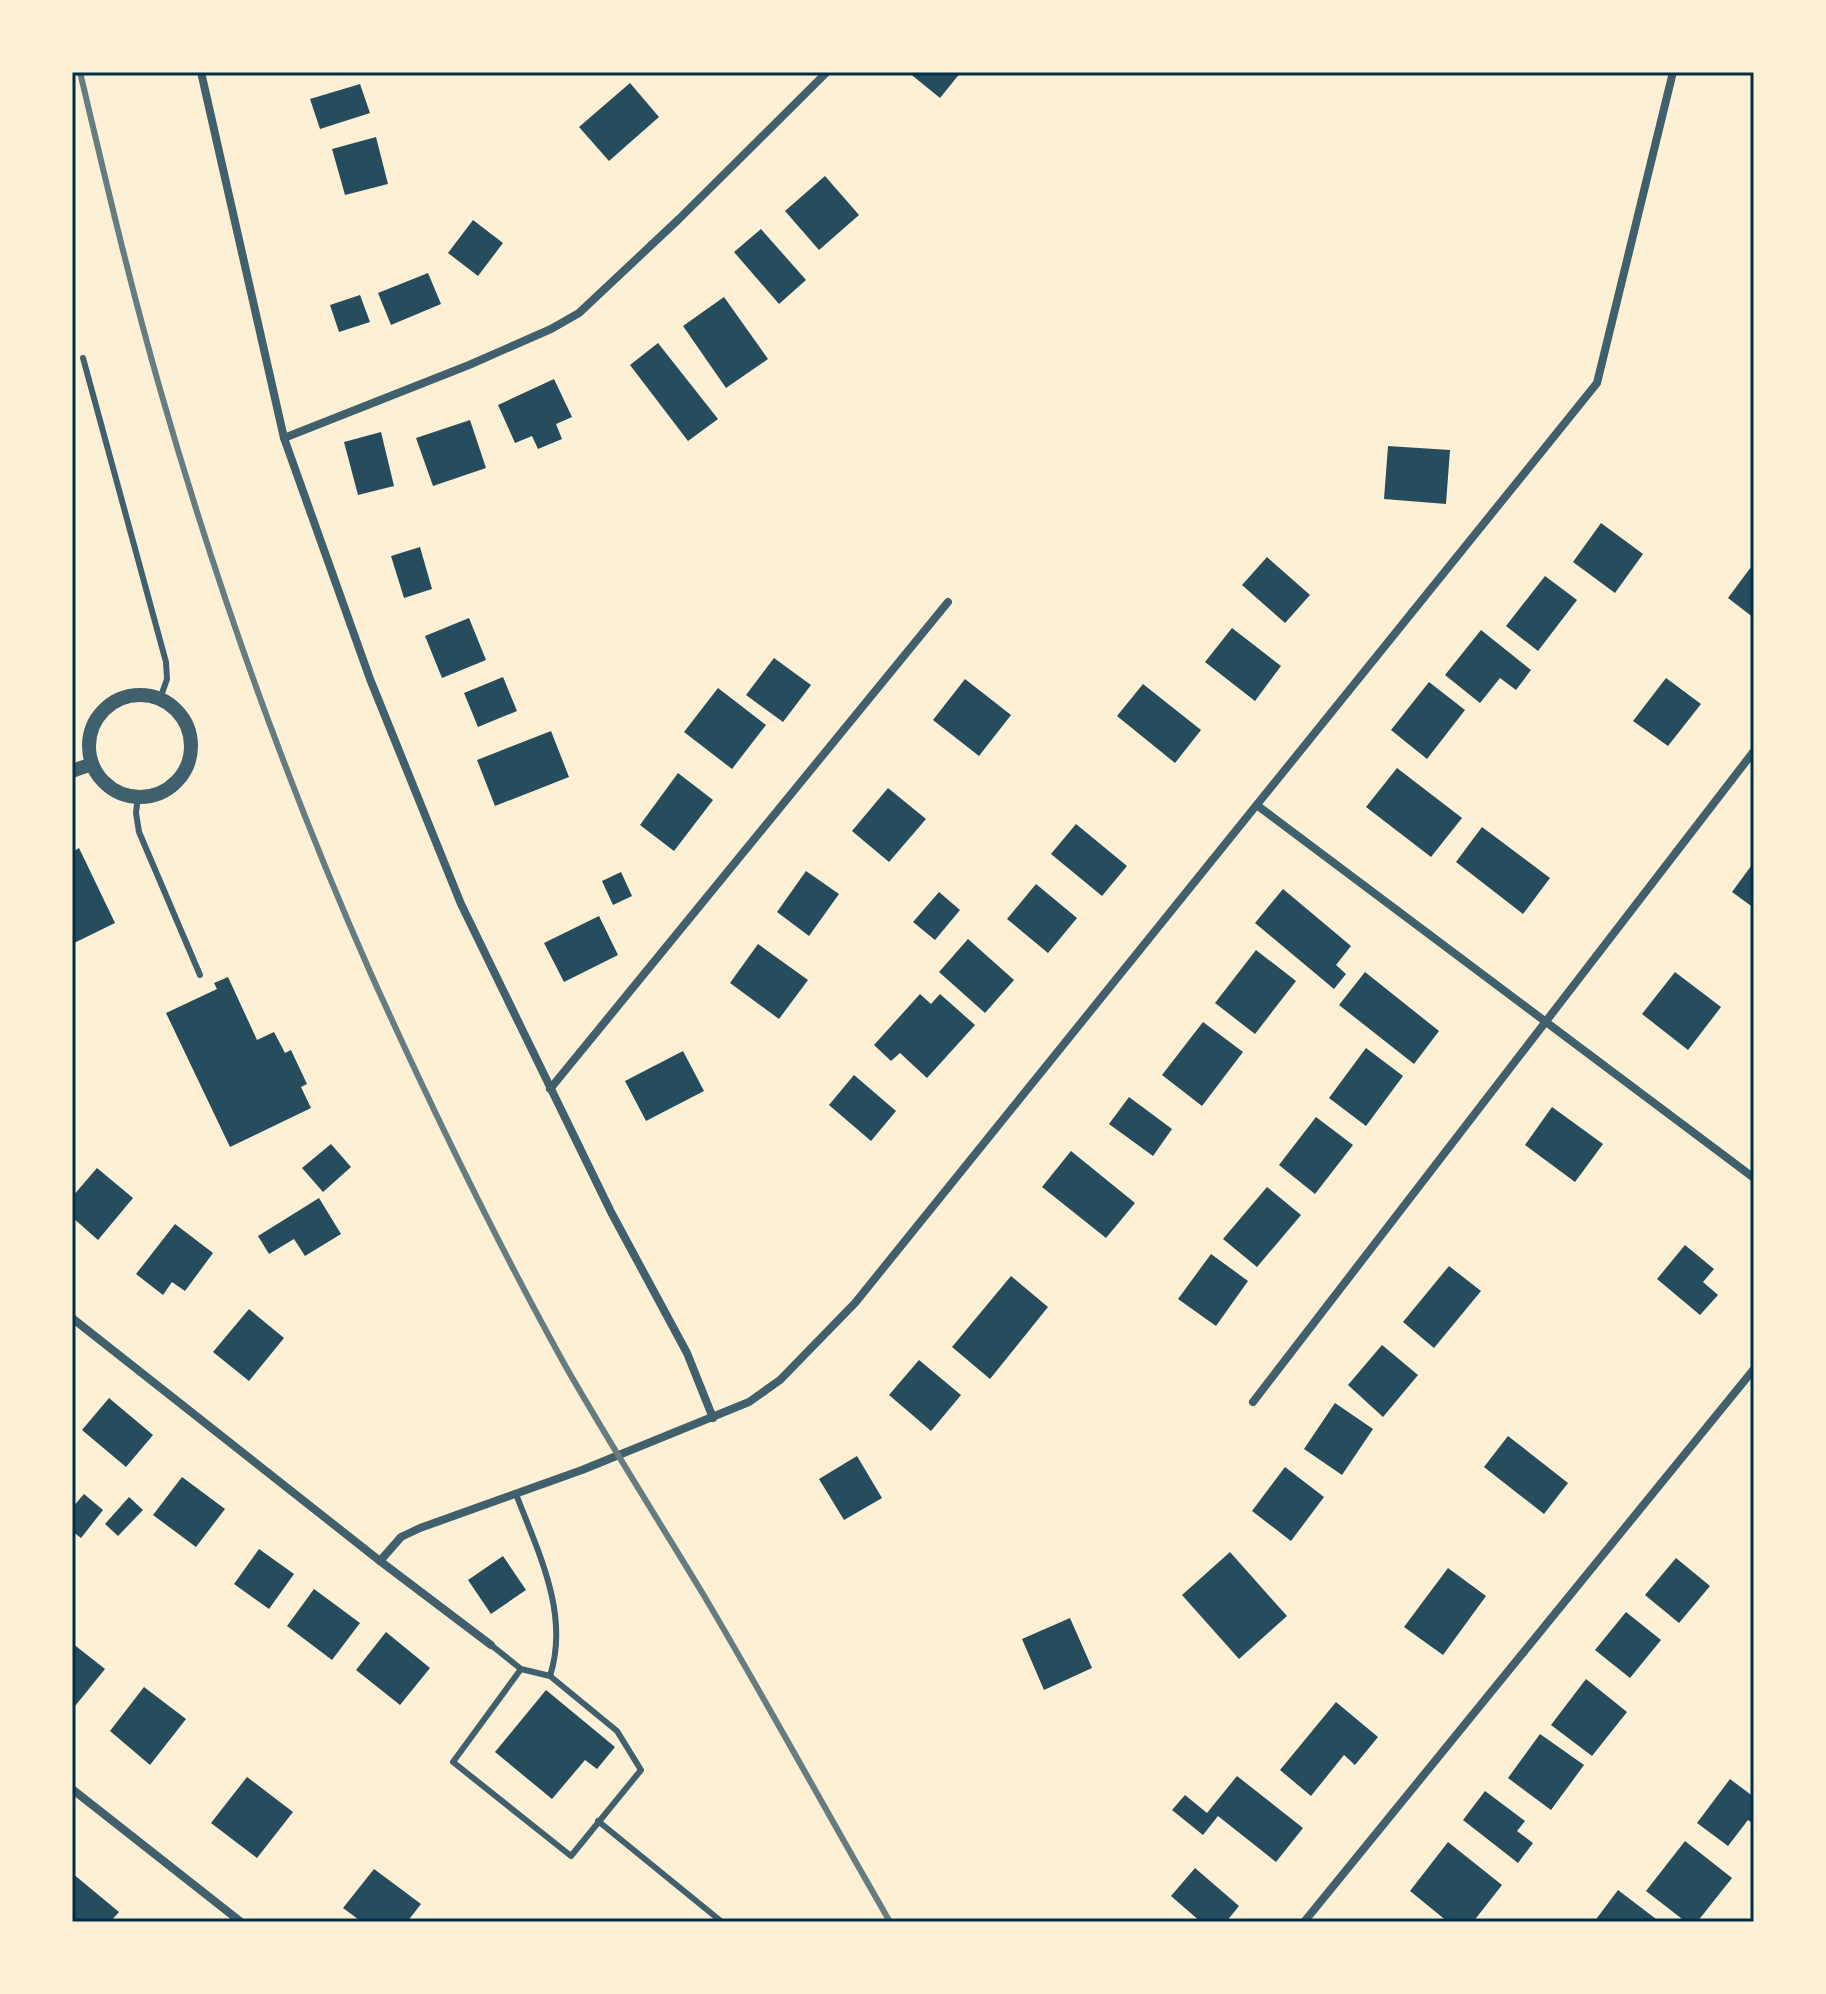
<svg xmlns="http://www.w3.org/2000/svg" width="1826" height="1994" viewBox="0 0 1826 1994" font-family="Roboto,sans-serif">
  <rect width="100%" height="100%" fill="#fdf0d5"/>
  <g fill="#264d5e">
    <polygon points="908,72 961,72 940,98"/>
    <polygon points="630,83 659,117 609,161 579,127"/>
    <polygon points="360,84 370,113 320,129 310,99"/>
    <polygon points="376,137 388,184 345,195 332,149"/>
    <polygon points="825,176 859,215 819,250 785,211"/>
    <polygon points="473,220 503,243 478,276 448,253"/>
    <polygon points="761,229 806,280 779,304 734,252"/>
    <polygon points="428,273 441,304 391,325 378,293"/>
    <polygon points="360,295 370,322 339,332 330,305"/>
    <polygon points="724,297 768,359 726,388 683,326"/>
    <polygon points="658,343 718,419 688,441 630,365"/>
    <polygon points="554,379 572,417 556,424 562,439 538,449 532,436 515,443 498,405"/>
    <polygon points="470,420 486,468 433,486 416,438"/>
    <polygon points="381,432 394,486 358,495 344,442"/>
    <polygon points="1388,446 1450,450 1446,504 1384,499"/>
    <polygon points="1601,523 1643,554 1615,593 1573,562"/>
    <polygon points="420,547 432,589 404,598 391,556"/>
    <polygon points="1267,557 1310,595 1285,623 1242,585"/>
    <polygon points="1754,563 1754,618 1728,598"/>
    <polygon points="1545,576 1577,600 1538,651 1506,626"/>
    <polygon points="469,618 486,660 442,678 425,636"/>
    <polygon points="1232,628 1281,666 1255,701 1205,662"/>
    <polygon points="1481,630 1531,670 1516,690 1500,678 1480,703 1445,675"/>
    <polygon points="774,658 811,685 783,722 746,695"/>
    <polygon points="503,677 517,711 478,727 464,693"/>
    <polygon points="1666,678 1701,704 1668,746 1633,721"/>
    <polygon points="965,679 1011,715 979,756 933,720"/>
    <polygon points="1429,682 1465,710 1427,759 1391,730"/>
    <polygon points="1143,684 1201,730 1175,763 1117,716"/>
    <polygon points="718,688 766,725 732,769 684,732"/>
    <polygon points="551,731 569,777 495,806 477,760"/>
    <polygon points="1397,768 1462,818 1431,857 1366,807"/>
    <polygon points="678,773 713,800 674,851 640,825"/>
    <polygon points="888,788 926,819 889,862 852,831"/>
    <polygon points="1076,824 1127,866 1102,896 1051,854"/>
    <polygon points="1482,827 1550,878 1523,914 1456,862"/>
    <polygon points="79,848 115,923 72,944 72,852"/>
    <polygon points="1754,862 1754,908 1732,892"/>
    <polygon points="806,871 839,894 809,936 777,912"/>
    <polygon points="621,872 632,896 613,905 602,881"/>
    <polygon points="1036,884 1077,918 1048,953 1007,919"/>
    <polygon points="1283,889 1351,946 1336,965 1346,974 1334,989 1255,923"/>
    <polygon points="939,892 960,910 935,940 913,922"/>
    <polygon points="599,916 618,955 564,982 544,943"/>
    <polygon points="968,939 1014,980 985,1013 939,972"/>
    <polygon points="758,944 808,980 779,1019 730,983"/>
    <polygon points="1256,950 1296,981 1255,1034 1215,1003"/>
    <polygon points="1365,972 1439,1031 1414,1064 1339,1005"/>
    <polygon points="1675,972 1721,1007 1688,1050 1642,1014"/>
    <polygon points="228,977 257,1040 274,1032 285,1053 291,1050 307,1084 301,1087 311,1108 230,1147 166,1013 217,989 214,983"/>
    <polygon points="920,994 931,1004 940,994 975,1025 927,1078 900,1053 891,1061 874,1045"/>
    <polygon points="1203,1022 1243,1052 1202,1106 1162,1075"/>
    <polygon points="1366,1048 1403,1076 1366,1126 1329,1098"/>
    <polygon points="683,1051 704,1091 646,1121 625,1081"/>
    <polygon points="854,1075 896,1111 871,1141 829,1105"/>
    <polygon points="1129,1097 1172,1129 1153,1156 1109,1124"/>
    <polygon points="1552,1107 1603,1144 1575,1182 1525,1145"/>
    <polygon points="1316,1117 1353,1145 1315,1194 1279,1165"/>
    <polygon points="331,1144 351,1167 323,1192 302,1168"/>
    <polygon points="1071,1151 1135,1203 1106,1238 1042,1187"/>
    <polygon points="97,1168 133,1198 98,1240 72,1217 72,1197"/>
    <polygon points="1267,1187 1301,1215 1257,1267 1223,1239"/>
    <polygon points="319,1198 341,1234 305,1256 294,1239 269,1254 258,1236"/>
    <polygon points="175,1224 213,1253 185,1291 172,1282 163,1295 136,1274"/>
    <polygon points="1685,1245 1714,1269 1703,1282 1718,1295 1700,1315 1657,1279"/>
    <polygon points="1211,1254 1248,1281 1216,1326 1178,1299"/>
    <polygon points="1449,1266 1481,1291 1434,1348 1403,1322"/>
    <polygon points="1011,1276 1048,1307 990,1379 952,1347"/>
    <polygon points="249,1309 284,1338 249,1381 213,1352"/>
    <polygon points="1382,1345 1418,1375 1383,1417 1348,1385"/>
    <polygon points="919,1360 961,1395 931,1431 889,1395"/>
    <polygon points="109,1398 153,1435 126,1467 82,1430"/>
    <polygon points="1335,1403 1373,1429 1342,1475 1304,1449"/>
    <polygon points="1508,1436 1568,1483 1544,1514 1484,1467"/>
    <polygon points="857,1456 882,1498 844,1520 819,1479"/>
    <polygon points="1285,1467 1324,1497 1291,1541 1252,1511"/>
    <polygon points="182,1477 225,1509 196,1547 153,1515"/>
    <polygon points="84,1494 103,1510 81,1538 72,1531 72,1508"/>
    <polygon points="129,1497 143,1510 118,1536 105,1524"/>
    <polygon points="259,1549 294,1574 269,1609 234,1584"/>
    <polygon points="1230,1552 1287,1616 1239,1659 1182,1595"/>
    <polygon points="503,1556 526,1590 491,1614 468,1580"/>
    <polygon points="1676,1558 1710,1586 1679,1623 1645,1595"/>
    <polygon points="1448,1568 1486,1596 1443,1655 1404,1627"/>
    <polygon points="314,1589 360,1623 332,1660 287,1626"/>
    <polygon points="1626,1612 1661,1640 1630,1678 1595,1650"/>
    <polygon points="1070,1618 1092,1668 1044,1690 1022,1639"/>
    <polygon points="386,1632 430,1668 400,1705 356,1670"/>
    <polygon points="72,1643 105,1669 75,1706 72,1704"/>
    <polygon points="1586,1679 1627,1712 1592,1756 1551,1725"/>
    <polygon points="144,1687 186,1719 150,1765 110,1731"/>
    <polygon points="546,1690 615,1747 597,1769 585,1760 552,1799 495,1752"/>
    <polygon points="1336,1702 1378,1737 1355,1765 1344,1755 1311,1796 1280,1770"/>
    <polygon points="1540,1734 1584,1765 1551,1810 1508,1778"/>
    <polygon points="1237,1776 1303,1828 1276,1862 1218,1816 1203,1835 1172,1810 1185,1795 1207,1813"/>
    <polygon points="247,1777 293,1812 257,1858 211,1823"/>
    <polygon points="1730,1779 1754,1797 1754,1824 1748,1820 1728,1846 1697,1823"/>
    <polygon points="1485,1791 1525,1821 1517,1831 1533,1843 1518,1863 1463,1820"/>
    <polygon points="1685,1841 1732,1878 1697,1922 1686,1922 1646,1891"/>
    <polygon points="1448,1842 1502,1885 1473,1922 1448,1922 1410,1891"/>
    <polygon points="1195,1868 1239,1906 1226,1922 1201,1922 1171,1896"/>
    <polygon points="374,1869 421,1904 407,1922 362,1922 343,1908"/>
    <polygon points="72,1873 119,1912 110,1922 72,1922"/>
    <polygon points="1618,1890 1660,1922 1594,1922"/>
  </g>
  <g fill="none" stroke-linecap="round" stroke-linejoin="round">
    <g stroke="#3f606c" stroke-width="6">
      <polyline points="83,358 166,662 167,679 160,699"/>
      <polyline points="138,796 136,813 139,832 200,975"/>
      <path d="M516 1494C538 1552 570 1614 550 1676"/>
      <polyline points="491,1645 521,1669 550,1676 617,1731 641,1770 571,1856 453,1762 521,1669"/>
      <polyline points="598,1821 722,1922"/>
    </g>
    <g stroke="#3f606c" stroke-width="8">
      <polyline points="201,72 284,438 370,679 461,904 611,1212 687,1353 713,1418"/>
      <polyline points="284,438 469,365 551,329 579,313 679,219 827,72"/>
      <polyline points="1258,806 1754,1178"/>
      <polyline points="550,1089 948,602"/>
      <polyline points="72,1318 380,1561 491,1645"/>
      <polyline points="1253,1402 1754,751"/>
      <polyline points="380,1561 401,1537 420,1528 582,1470 749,1402 780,1380 855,1303 1597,383 1673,72"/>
      <polyline points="72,1789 241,1922"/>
      <polyline points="1304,1922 1754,1369"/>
    </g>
    <g stroke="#3f606c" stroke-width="14">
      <circle cx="140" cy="746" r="51"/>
      <polyline points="72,771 92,764"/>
    </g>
    <path stroke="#657d81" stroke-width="6" d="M80 72C105 178 130 284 160 389 217 588 287 784 371 974 431 1107 495 1239 566 1367 610 1444 657 1518 703 1594 767 1702 827 1813 890 1922"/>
  </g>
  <rect width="1826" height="1994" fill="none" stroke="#fdf0d5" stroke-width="148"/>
  <rect x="74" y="74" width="1678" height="1846" fill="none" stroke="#003049" stroke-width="3"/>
</svg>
